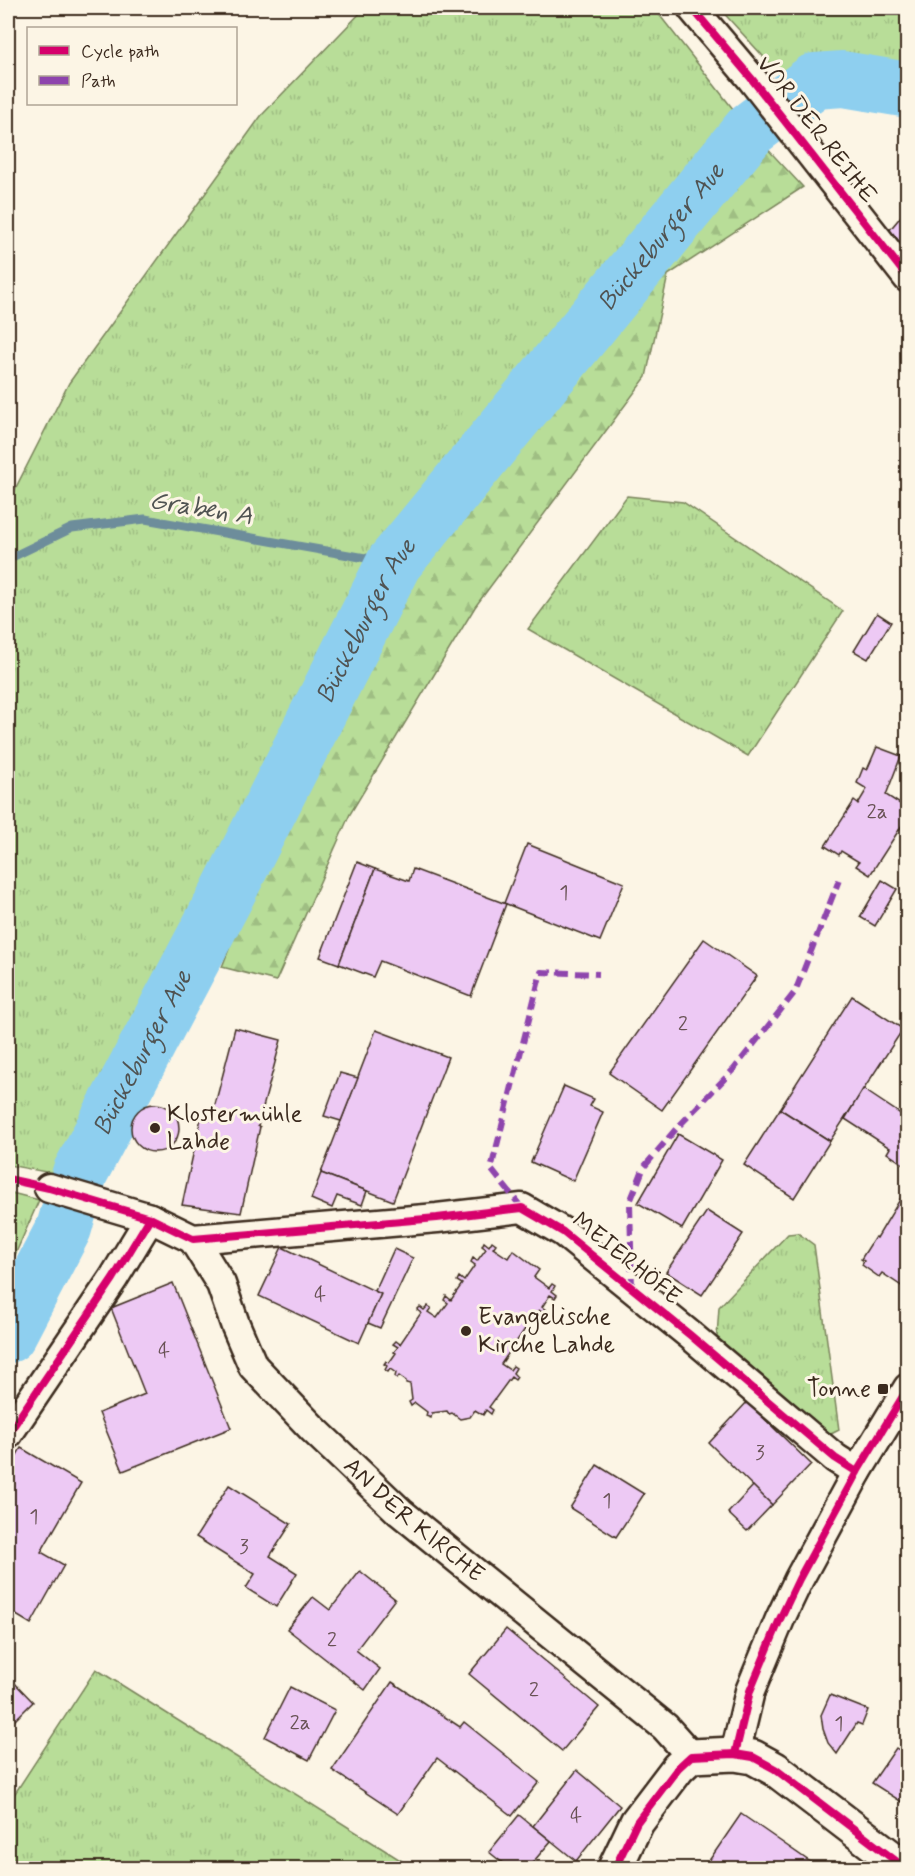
<svg xmlns="http://www.w3.org/2000/svg" width="915" height="1876" viewBox="0 0 915 1876" font-family="Mynerve,sans-serif">
  <defs>
    <pattern id="grass-tufts" width="24" height="20" patternUnits="userSpaceOnUse" patternTransform="scale(1.5)"><rect width="24" height="20" fill="#b8dd98"/><path d="M3 7l-1-3M5 7V3M7 7l1-3M15 17l-1-3M17 17v-4M19 17l1-3" fill="none" stroke="#9fbe83"/></pattern>
    <pattern id="forest-firs" width="22" height="20" patternUnits="userSpaceOnUse" patternTransform="scale(1.5)"><rect width="22" height="20" fill="#b8dd98"/><path d="M5 1l3.5 6h-7zM16 11l3.5 6h-7z" fill="#9fbe83"/></pattern>
  </defs>
  <rect width="100%" height="100%" fill="#fcf5e5"/>
  <filter id="ink" filterUnits="userSpaceOnUse"><feTurbulence type="fractalNoise" baseFrequency=".0167" numOctaves="2"/><feDisplacementMap in="SourceGraphic" scale="12" xChannelSelector="R" yChannelSelector="G"/><feConvolveMatrix kernelMatrix="1 2 1 2 8 2 1 2 1" color-interpolation-filters="sRGB"/></filter>
  <g filter="url(#ink)">
    <g fill="url(#grass-tufts)" stroke="#7a845b" stroke-width="1.5">
      <polygon points="365,8 654,8 748,128 381,571 196,936 82,1124 62,1175 8,1165 8,503 69,383 261,116"/>
      <polygon points="719,8 907,8 907,112 897,109 805,102"/>
      <polygon points="627,496 683,502 843,611 748,756 528,629"/>
      <polygon points="8,1192 39,1200 8,1271"/>
      <polygon points="798,1233 814,1245 839,1430 831,1434 717,1337 719,1307 788,1234"/>
      <polygon points="96,1669 375,1844 413,1868 8,1868 8,1804"/>
    </g>
    <polygon fill="url(#forest-firs)" stroke="#7a845b" stroke-width="1.5" points="748,128 803,187 668,275 646,377 475,607 350,814 276,981 222,967 252,890 400,566"/>
    <g fill="none" stroke-linecap="round" stroke-linejoin="round">
      <polyline stroke="#6d8d9b" stroke-width="9" points="8,559 72,528 145,519 394,563"/>
      <path stroke="#8ecfef" stroke-width="56" id="s1" d="M8 1335 64 1228 80 1173 226 896 394 563 751 129 815 81 843 79 908 90"/>
    </g>
    <g fill="#edc9f4" stroke="#3b2a1e" stroke-width="1.5">
      <polygon points="908,208 908,248 888,232"/>
      <polygon points="877,613 891,622 868,659 854,651"/>
      <polygon points="877,747 901,756 886,795 908,809 908,816 870,875 856,866 859,862 841,851 839,855 825,846 854,801 858,804 867,789 857,783 863,768 867,770"/>
      <polygon points="527,844 624,883 600,941 504,903"/>
      <polygon points="357,862 375,869 339,964 320,957"/>
      <polygon points="375,869 409,881 413,869 506,904 471,996 380,961 373,977 339,964"/>
      <polygon points="882,880 897,889 875,926 860,917"/>
      <polygon points="704,939 757,976 662,1110 609,1073"/>
      <polygon points="852,996 903,1029 830,1141 780,1109"/>
      <polygon points="235,1028 281,1040 258,1126 260,1127 241,1213 182,1205 201,1118 211,1120"/>
      <polygon points="376,1030 448,1057 393,1201 321,1173"/>
      <polygon points="340,1073 358,1078 341,1121 324,1116"/>
      <polygon points="564,1086 594,1099 590,1106 603,1112 573,1181 531,1162"/>
      <polygon points="863,1089 908,1119 908,1167 887,1153 890,1148 845,1119"/>
      <circle cx="155" cy="1128" r="24"/>
      <polygon points="780,1109 830,1141 794,1198 744,1165"/>
      <polygon points="678,1134 722,1160 682,1229 638,1203"/>
      <polygon points="321,1173 367,1191 362,1205 337,1196 332,1208 311,1199"/>
      <polygon points="902,1196 906,1199 908,1197 908,1287 906,1289 882,1273 879,1277 862,1265 864,1261 861,1259 875,1237 877,1238"/>
      <polygon points="707,1211 743,1234 702,1295 666,1272"/>
      <polygon points="492,1241 496,1244 493,1248 508,1258 513,1250 539,1270 534,1277 549,1288 552,1284 555,1286 552,1291 557,1295 555,1298 550,1295 542,1307 546,1310 543,1313 539,1310 528,1326 532,1329 530,1332 525,1329 514,1345 519,1348 516,1351 512,1348 501,1364 510,1370 513,1366 516,1368 513,1373 517,1377 515,1380 511,1377 489,1407 493,1410 491,1414 486,1410 483,1415 475,1410 470,1417 460,1419 452,1413 449,1414 447,1411 432,1413 431,1418 426,1416 427,1412 415,1403 411,1406 409,1402 412,1400 410,1384 406,1383 406,1381 399,1376 397,1379 395,1377 396,1373 390,1369 388,1372 385,1370 387,1366 384,1364 386,1361 389,1363 396,1353 394,1352 398,1347 393,1344 396,1341 400,1344 421,1313 417,1310 420,1307 424,1310 428,1306 431,1308 428,1312 437,1318 448,1303 444,1300 446,1296 451,1300 462,1284 457,1281 459,1277 464,1281 475,1265 471,1262 473,1258 477,1261 486,1249 482,1246 484,1242 489,1246"/>
      <polygon points="282,1247 381,1294 359,1343 259,1296"/>
      <polygon points="394,1249 413,1258 380,1328 368,1323 381,1294 375,1291"/>
      <polygon points="173,1283 231,1428 123,1471 99,1413 145,1394 111,1308"/>
      <polygon points="747,1402 811,1464 772,1505 709,1443"/>
      <polygon points="21,1448 81,1483 41,1552 64,1565 31,1624 8,1610 8,1471"/>
      <polygon points="597,1465 644,1494 616,1537 570,1508"/>
      <polygon points="229,1485 291,1524 270,1556 297,1573 276,1607 246,1588 255,1574 196,1537"/>
      <polygon points="753,1486 772,1505 747,1531 728,1513"/>
      <polygon points="360,1571 395,1599 356,1650 380,1669 365,1690 287,1629 313,1597 330,1610"/>
      <polygon points="506,1629 599,1707 562,1751 469,1674"/>
      <polygon points="8,1676 33,1702 8,1727"/>
      <polygon points="392,1682 460,1727 464,1722 539,1782 512,1816 437,1758 398,1814 332,1770"/>
      <polygon points="290,1687 335,1710 309,1760 265,1737"/>
      <polygon points="830,1695 868,1710 862,1725 857,1723 837,1754 828,1743 823,1729 821,1715"/>
      <polygon points="896,1748 908,1756 908,1806 872,1783"/>
      <polygon points="577,1770 620,1806 576,1861 533,1826"/>
      <polygon points="741,1814 760,1827 819,1868 704,1868"/>
      <polygon points="519,1815 551,1841 528,1868 509,1868 489,1852"/>
    </g>
    <g fill="none" stroke-linecap="round" stroke-linejoin="round">
      <defs>
        <g id="minor">
          <polyline points="692,8 751,78 908,278"/>
          <polyline points="49,1188 150,1218 193,1239 437,1218 522,1208 563,1232 690,1335 835,1458 857,1472"/>
          <path id="s2" d="M193 1239 221 1284 235 1324 253 1366 313 1429 400 1512 665 1727 691 1756"/>
          <polyline points="8,1434 113,1279 150,1218"/>
          <polyline points="735,1754 750,1691 780,1619 799,1579 857,1472 908,1388"/>
        </g>
        <polyline id="tertiary" points="615,1868 637,1822 678,1768 691,1756 735,1754 753,1757 775,1769 905,1868"/>
      </defs>
      <use href="#minor" stroke="#3b2a1e" stroke-width="33"/>
      <use href="#tertiary" stroke="#3b2a1e" stroke-width="38"/>
      <use href="#minor" stroke="#fcf5e5" stroke-width="28"/>
      <use href="#tertiary" stroke="#fcf5e5" stroke-width="33"/>
      <g stroke="#8e44ad" stroke-width="6" stroke-dasharray="12 6" stroke-linecap="butt">
        <polyline points="522,1208 491,1169 541,972 599,974"/>
        <polyline points="632,1289 630,1202 644,1167 676,1129 734,1069 795,992 839,880"/>
      </g>
      <defs>
        <g id="cycleway">
          <polyline points="692,8 751,78 908,278"/>
          <polyline points="8,1179 49,1188 150,1218 193,1239 437,1218 522,1208 563,1232 690,1335 835,1458 857,1472"/>
          <polyline points="8,1434 113,1279 150,1218"/>
          <polyline points="735,1754 750,1691 780,1619 799,1579 857,1472 908,1388"/>
          <polyline points="615,1868 637,1822 678,1768 691,1756 735,1754 753,1757 775,1769 905,1868"/>
        </g>
      </defs>
      <use href="#cycleway" stroke="#fcf5e5" stroke-width="11"/>
      <use href="#cycleway" stroke="#d6006c" stroke-width="8"/>
    </g>
  </g>
  <g fill="#3b2a1e" stroke="#fcf5e5" stroke-width="2">
    <circle cx="155" cy="1128" r="6"/>
    <circle cx="466" cy="1331" r="6"/>
    <rect x="877" y="1383" width="12" height="12" rx="3"/>
  </g>
  <g text-anchor="middle" dominant-baseline="central" stroke-width="6" stroke-linejoin="round" paint-order="stroke">
    <g font-size="21" fill="#685254">
      <text x="877" y="812">2a</text>
      <text x="564" y="893">1</text>
      <text x="683" y="1024">2</text>
      <text x="320" y="1295">4</text>
      <text x="164" y="1351">4</text>
      <text x="760" y="1453">3</text>
      <text x="607" y="1501">1</text>
      <text x="34" y="1517">1</text>
      <text x="244" y="1547">3</text>
      <text x="332" y="1640">2</text>
      <text x="534" y="1690">2</text>
      <text x="300" y="1723">2a</text>
      <text x="839" y="1724">1</text>
      <text x="576" y="1816">4</text>
    </g>
    <g font-size="24" fill="#3b2a1e" stroke="#fcf5e5">
      <text transform="translate(816 130) rotate(52)">VOR DER REIHE</text>
      <text transform="translate(626 1259) rotate(39)">MEIERHÖFE</text>
      <text stroke="none"><textPath href="#s2" startOffset="364">AN DER KIRCHE</textPath></text>
    </g>
    <g font-size="24" fill="#3b2a1e" stroke="#fcf5e5" text-anchor="start">
      <text x="167" y="1114">Klostermühle<tspan x="167" dy="28">Lahde</tspan></text>
      <text x="478" y="1317">Evangelische<tspan x="478" dy="28">Kirche Lahde</tspan></text>
      <text x="871" y="1389" text-anchor="end">Tonne</text>
    </g>
    <g font-size="26" font-style="italic" fill="#505352" stroke="#fcf5e5">
      <text stroke="none"><textPath href="#s1" startOffset="1286">Bückeburger Aue</textPath></text>
      <text transform="translate(201 509) rotate(9)">Graben A</text>
      <text stroke="none"><textPath href="#s1" startOffset="800">Bückeburger Aue</textPath></text>
      <text stroke="none"><textPath href="#s1" startOffset="314">Bückeburger Aue</textPath></text>
    </g>
  </g>
  <rect width="915" height="1876" fill="none" stroke="#fcf5e5" stroke-width="30"/>
  <rect x="15" y="15" width="885" height="1846" fill="none" stroke="#3b2a1e" stroke-width="2" filter="url(#ink)"/>
  <rect x="27" y="27" width="210" height="78" fill="#fcf5e5" stroke="#afa495" stroke-width="1.5"/>
  <rect x="39" y="46" width="30" height="9" fill="#d6006c" stroke="#afa495" stroke-width="1.5"/>
  <text x="81" y="57" font-size="18" fill="#3b2a1e">Cycle path</text>
  <rect x="39" y="76" width="30" height="9" fill="#8e44ad" stroke="#afa495" stroke-width="1.5"/>
  <text x="81" y="87" font-size="18" fill="#3b2a1e">Path</text>
</svg>
